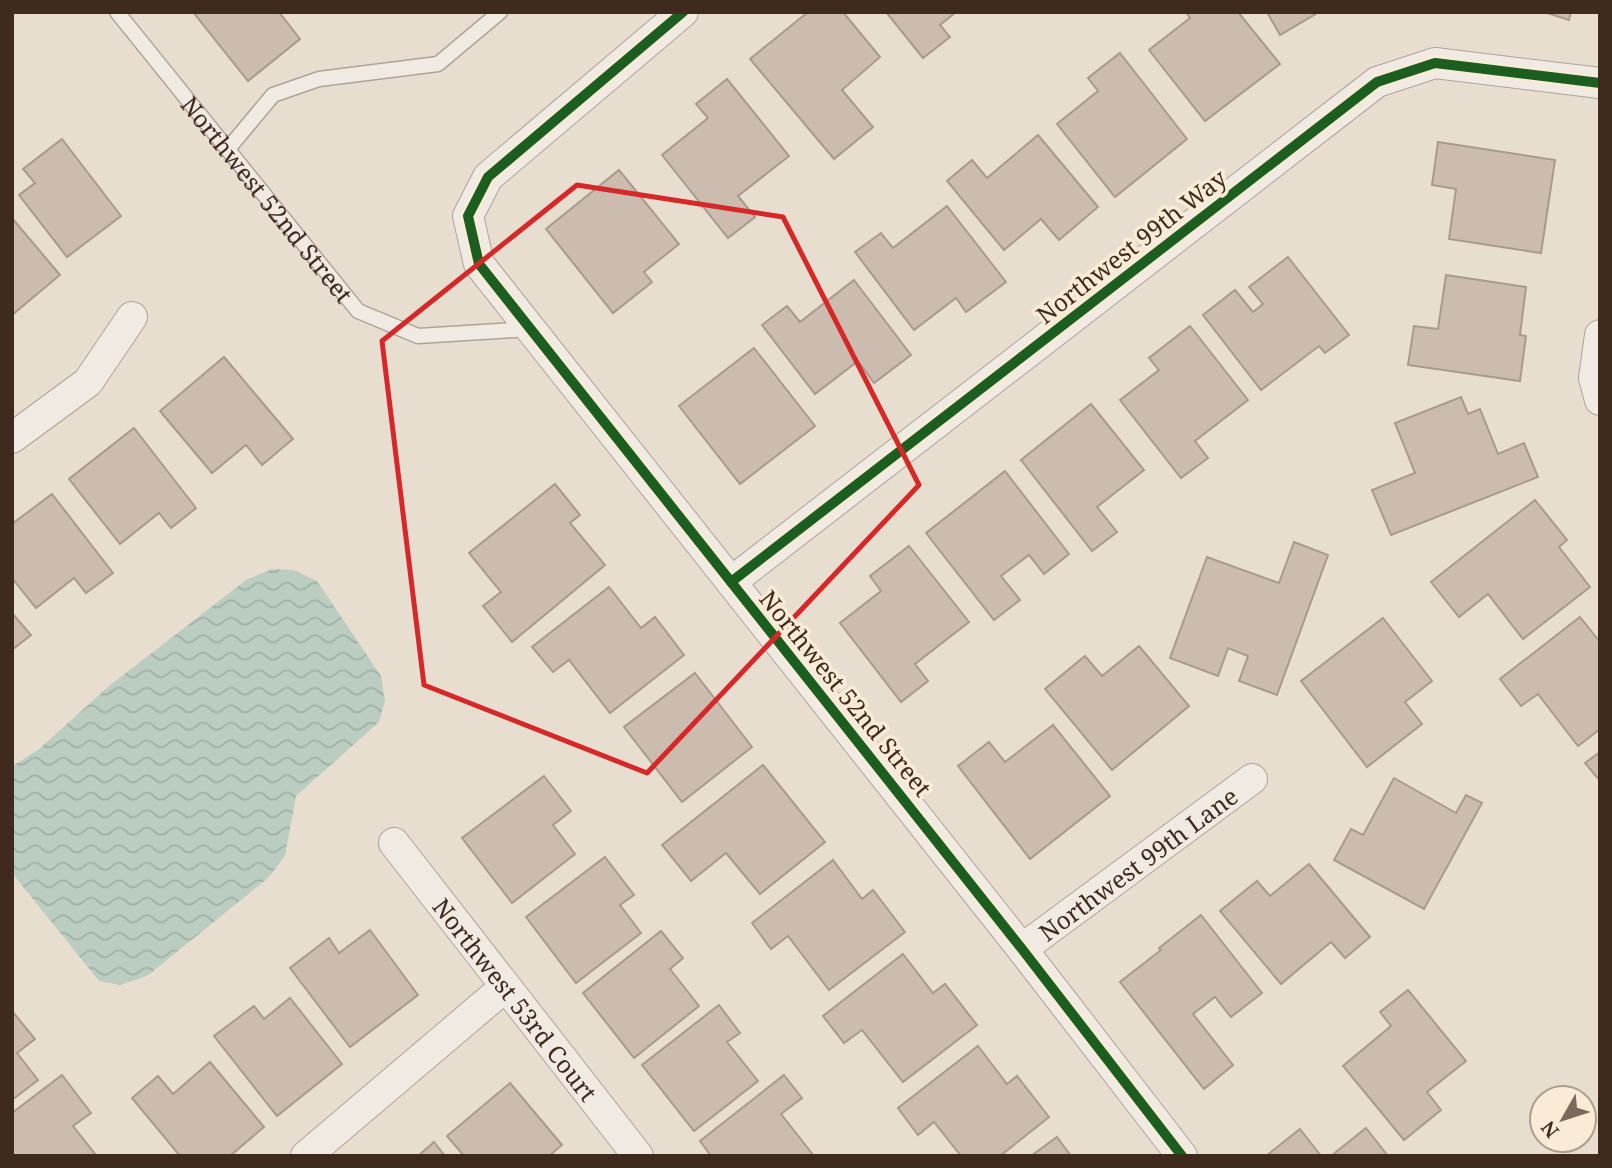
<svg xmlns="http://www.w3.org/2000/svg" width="1612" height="1168" viewBox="0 0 1612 1168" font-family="'Noto Serif',serif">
  <defs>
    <pattern id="water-waves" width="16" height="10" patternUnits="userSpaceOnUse" patternTransform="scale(1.75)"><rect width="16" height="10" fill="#bacdc0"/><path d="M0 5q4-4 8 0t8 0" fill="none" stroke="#a1b0a5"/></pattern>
  </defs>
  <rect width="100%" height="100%" fill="#e8ded0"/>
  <polygon fill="url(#water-waves)" points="272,569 293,570 317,581 381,676 385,701 379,722 296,796 285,856 268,878 147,976 120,985 99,981 12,873 12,766 38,750 109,686 246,580"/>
  <g fill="#ccbcb0" stroke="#a9998e" stroke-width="2">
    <polygon points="193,12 279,12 300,39 248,81"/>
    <polygon points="808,12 843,12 880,57 842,90 873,127 834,159 750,59"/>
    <polygon points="886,12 956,12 940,25 950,37 923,58"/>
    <polygon points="1186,12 1238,12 1280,64 1205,121 1149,50 1190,18"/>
    <polygon points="1267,12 1319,12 1280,35"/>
    <polygon points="1544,12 1571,12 1569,20"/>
    <polygon points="1120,53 1187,139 1115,197 1057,124 1098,91 1088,78"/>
    <polygon points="727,79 789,156 738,196 755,217 728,238 662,155 708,118 696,104"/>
    <polygon points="1038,135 1098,207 1059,240 1041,219 1004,250 947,181 972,160 987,178"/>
    <polygon points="62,139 121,216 67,257 19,195 35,183 23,169"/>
    <polygon points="1438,142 1555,160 1541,253 1449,239 1456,189 1432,185"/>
    <polygon points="619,170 679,244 644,272 652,282 613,313 546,229"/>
    <polygon points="947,206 1006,282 966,312 956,298 914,330 855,252 881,233 893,248"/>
    <polygon points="12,218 60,275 12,315"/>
    <polygon points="1288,257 1349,335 1325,353 1319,346 1261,390 1203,315 1235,290 1253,312 1263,304 1249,287"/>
    <polygon points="1446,275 1526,287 1520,335 1526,336 1520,381 1408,365 1414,326 1438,329"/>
    <polygon points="854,280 911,355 874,383 858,361 815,394 762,325 787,306 800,322"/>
    <polygon points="1190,326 1248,400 1195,441 1208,458 1181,478 1120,400 1159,370 1149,358"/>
    <polygon points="754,348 815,426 740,484 679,406"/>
    <polygon points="224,357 293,439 262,465 246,445 212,473 160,411"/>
    <polygon points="1461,397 1468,414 1480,409 1498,454 1524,443 1538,477 1391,535 1372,490 1415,473 1395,423"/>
    <polygon points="1091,404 1144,470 1097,507 1117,532 1092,551 1021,460"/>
    <polygon points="134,428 196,508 171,528 159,513 120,544 69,479"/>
    <polygon points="1005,471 1069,554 1044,574 1029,555 1001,576 1020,600 994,620 926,533"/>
    <polygon points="555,484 580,515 570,523 605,565 512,642 483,606 501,592 469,553"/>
    <polygon points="52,494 113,573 86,593 74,578 36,608 12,578 12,524"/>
    <polygon points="1535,500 1567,540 1559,547 1590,587 1523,639 1488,594 1459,617 1431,582"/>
    <polygon points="1294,542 1328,555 1277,695 1239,681 1248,656 1228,648 1218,676 1170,658 1207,557 1279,583"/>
    <polygon points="909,546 969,622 915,664 928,681 901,702 840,623 881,591 870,576"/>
    <polygon points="609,587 641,628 655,617 684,655 610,713 569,660 553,672 532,647"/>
    <polygon points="12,613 31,635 12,650"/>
    <polygon points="1580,617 1600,642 1600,729 1578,746 1538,694 1521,706 1500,679"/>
    <polygon points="1383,618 1432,681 1405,702 1422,724 1367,767 1301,681"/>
    <polygon points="1139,646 1189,706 1112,770 1045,689 1085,656 1102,676"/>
    <polygon points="695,673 752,747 682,802 624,727"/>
    <polygon points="1053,725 1110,796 1030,859 958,766 989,742 1005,762"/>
    <polygon points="1600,752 1600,781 1585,763"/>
    <polygon points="763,765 825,842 760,894 726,853 691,881 662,845"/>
    <polygon points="544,776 571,811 553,825 575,854 512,903 462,838"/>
    <polygon points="1394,778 1456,813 1466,795 1482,803 1424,909 1334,860 1351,829 1363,835"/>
    <polygon points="605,857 634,895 620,905 641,933 576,983 526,917"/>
    <polygon points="833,860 862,899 873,890 905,932 829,990 788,936 771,949 752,923"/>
    <polygon points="1309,864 1370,937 1345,958 1331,942 1281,984 1220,911 1257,881 1270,896"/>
    <polygon points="1201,915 1262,993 1231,1017 1215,997 1193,1014 1233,1065 1204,1089 1120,982 1161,950 1159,948"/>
    <polygon points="370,930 418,995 350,1047 290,968 329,938 339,953"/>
    <polygon points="661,931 683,958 670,969 699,1006 634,1058 583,993"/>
    <polygon points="903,954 933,993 945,984 977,1025 903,1082 862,1030 844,1043 823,1016"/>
    <polygon points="1408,990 1466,1061 1427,1092 1441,1110 1404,1140 1343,1066 1391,1026 1380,1012"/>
    <polygon points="290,998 342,1064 277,1116 214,1036 254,1006 264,1019"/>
    <polygon points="719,1005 740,1033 727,1042 758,1081 694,1131 642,1065"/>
    <polygon points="12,1011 35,1039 17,1053 38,1080 12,1100"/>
    <polygon points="978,1046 1007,1084 1017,1076 1049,1117 1000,1156 961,1156 934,1122 918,1135 898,1108"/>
    <polygon points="210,1062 264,1127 230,1156 180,1156 132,1098 158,1076 173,1094"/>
    <polygon points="62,1075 91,1113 73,1126 95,1154 93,1156 12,1156 12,1113"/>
    <polygon points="784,1075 802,1098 781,1114 814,1156 711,1156 700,1141"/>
    <polygon points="510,1083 562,1145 549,1156 464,1156 447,1136"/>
    <polygon points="1366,1128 1388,1156 1331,1156"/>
    <polygon points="1300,1129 1321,1156 1266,1156"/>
    <polygon points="1057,1137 1071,1156 1031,1156"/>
    <polygon points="434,1142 445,1156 418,1156"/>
  </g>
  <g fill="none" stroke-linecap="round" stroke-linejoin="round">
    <defs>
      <g id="service">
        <path id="s1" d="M117 12 358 311 418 336 530 329"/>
        <polyline points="228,149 273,95 319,79 438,64 500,12"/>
      </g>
      <g id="minor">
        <polyline points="683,12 488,177 468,216 479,264 1022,949 1182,1156"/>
        <polyline points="1600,335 1594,378 1600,400"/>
        <polyline points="12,438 88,382 132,317"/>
        <polyline points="731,582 1377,82 1435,63 1600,83"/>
        <path id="s2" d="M394 843 638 1156"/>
        <path id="s3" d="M1022 949 1252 779"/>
        <polyline points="306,1156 505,987"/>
      </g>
    </defs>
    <use href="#service" stroke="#aea398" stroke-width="17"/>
    <use href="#minor" stroke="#aea398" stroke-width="32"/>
    <use href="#service" stroke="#f0eae2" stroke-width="14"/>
    <use href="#minor" stroke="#f0eae2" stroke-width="30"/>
    <defs>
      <g id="cycleway">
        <polyline points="683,12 488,177 468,216 479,264 1022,949 1182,1156"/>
        <polyline points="731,582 1377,82 1435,63 1600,83"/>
      </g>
    </defs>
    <use href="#cycleway" stroke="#f9ebd6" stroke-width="15"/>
    <use href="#cycleway" stroke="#1b5e20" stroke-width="10"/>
  </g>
  <path fill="none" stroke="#d62828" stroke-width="5" stroke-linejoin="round" d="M577 185 783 217 919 485 647 773 424 685 382 341Z"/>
  <g text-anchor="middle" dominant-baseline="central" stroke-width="7" stroke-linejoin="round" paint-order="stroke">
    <g font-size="24" fill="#3f2a1e" stroke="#f9ebd6">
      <text stroke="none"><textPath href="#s1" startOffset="240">Northwest 52nd Street</textPath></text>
      <text transform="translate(1131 246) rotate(-38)">Northwest 99th Way</text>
      <text transform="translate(846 693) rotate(51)">Northwest 52nd Street</text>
      <text stroke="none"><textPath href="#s3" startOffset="144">Northwest 99th Lane</textPath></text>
      <text stroke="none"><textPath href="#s2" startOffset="198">Northwest 53rd Court</textPath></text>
    </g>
  </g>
  <rect width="1612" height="1168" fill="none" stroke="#3f2a1e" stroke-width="28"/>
  <g transform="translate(1563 1119) rotate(231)"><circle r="33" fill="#f9ebd6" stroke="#af9e8c" stroke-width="2"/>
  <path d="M0-5L12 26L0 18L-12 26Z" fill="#7a695c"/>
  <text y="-10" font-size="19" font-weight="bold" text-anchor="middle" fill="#3f2a1e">N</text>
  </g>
</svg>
